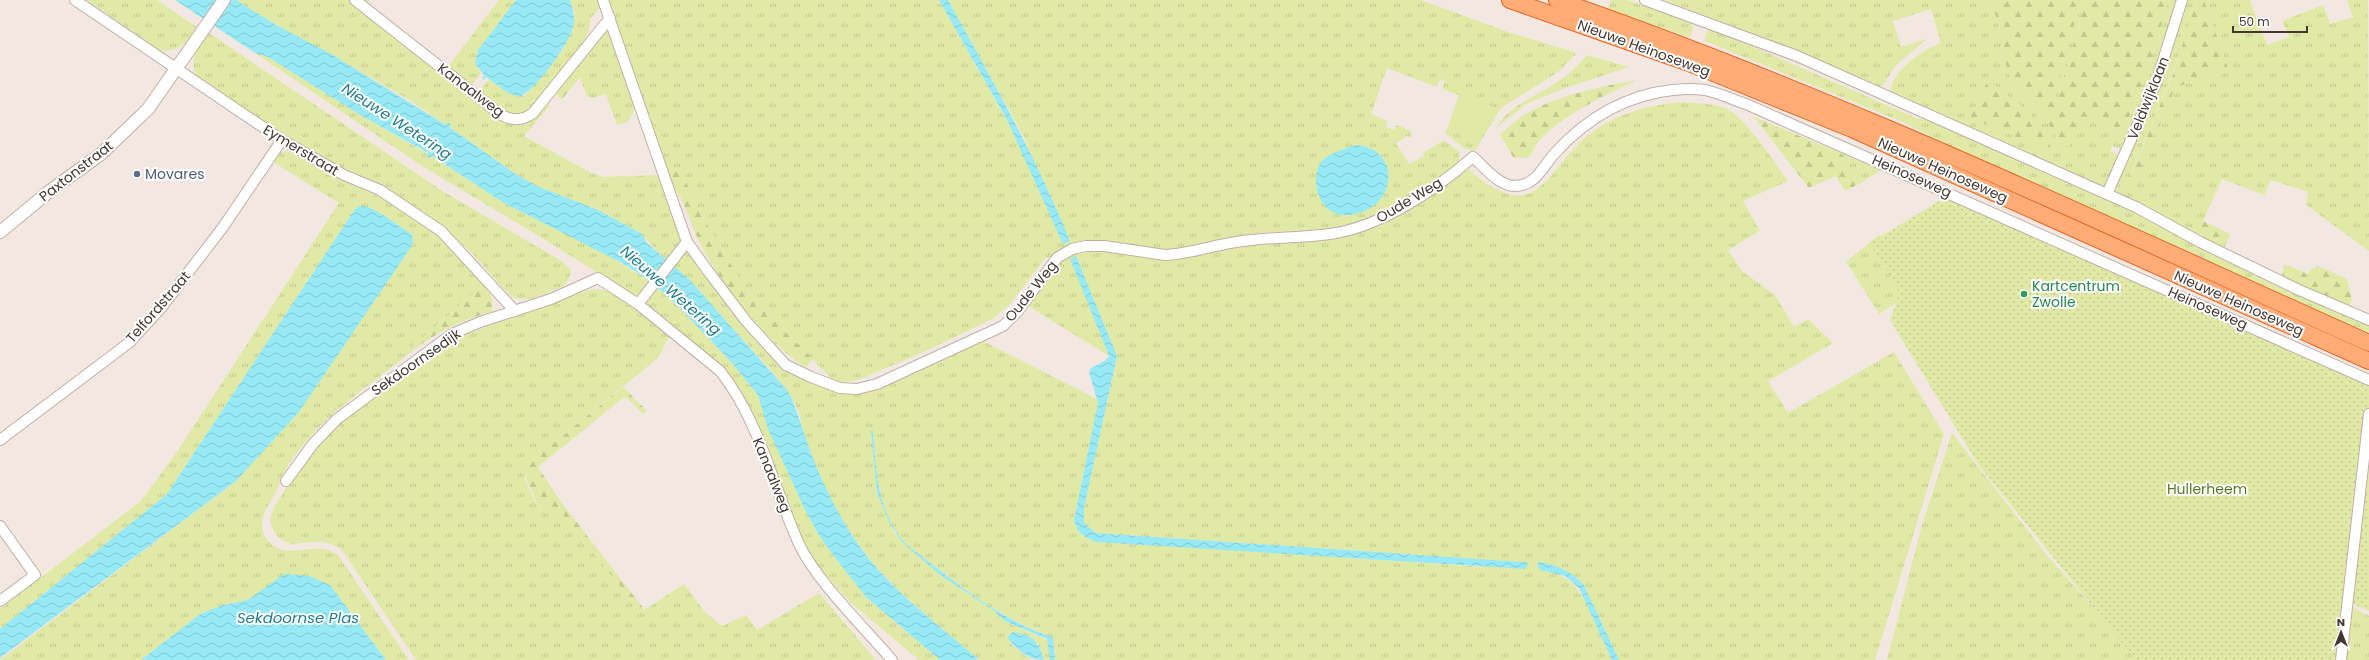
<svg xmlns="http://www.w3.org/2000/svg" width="2369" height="660" viewBox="0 0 2369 660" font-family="Poppins,sans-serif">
  <defs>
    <pattern id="grass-tufts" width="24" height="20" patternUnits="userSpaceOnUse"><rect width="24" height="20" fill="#e0eaa6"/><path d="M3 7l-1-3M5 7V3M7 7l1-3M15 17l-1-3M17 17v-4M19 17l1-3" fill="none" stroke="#c1c98f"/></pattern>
    <pattern id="forest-firs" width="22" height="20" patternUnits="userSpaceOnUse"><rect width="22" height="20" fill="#e0eaa6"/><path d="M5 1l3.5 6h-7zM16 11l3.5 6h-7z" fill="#c1c98f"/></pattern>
    <pattern id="park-dots" width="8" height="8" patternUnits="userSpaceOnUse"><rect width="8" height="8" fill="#e0eaa6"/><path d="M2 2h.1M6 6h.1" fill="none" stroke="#c1c98f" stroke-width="1.8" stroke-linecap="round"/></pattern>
    <pattern id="water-waves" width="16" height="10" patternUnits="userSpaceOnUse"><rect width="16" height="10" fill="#97eaf5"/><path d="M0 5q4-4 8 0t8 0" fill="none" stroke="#83c9d2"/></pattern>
  </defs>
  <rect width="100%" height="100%" fill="#f2e8e1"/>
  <g fill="url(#grass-tufts)" fill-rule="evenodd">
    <path d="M87 0H157L197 27C185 44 182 50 160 51Z"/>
    <path d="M236 0H351L508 122 544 105 551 104 524 136 591 173 604 177 659 175 682 243 667 262 639 232 598 210 537 186 517 175 449 127 448 123 446 125C380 77 304 45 236 0Z"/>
    <polygon points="359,0 370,0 367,4 447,68 499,0 516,0 478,50 477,69 481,73 470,87"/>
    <path d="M570 0H600L602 5 591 18 589 30 579 51 531 110C511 122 495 104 478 93L489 79 508 93 524 96 528 92 563 49 575 13Z"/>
    <path d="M605 0H939L1003 114 1030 148 948 0H1421L1508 32 1577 53 1558 72 1501 108 1474 152 1464 148 1445 133 1447 129 1479 141 1494 108 1442 89 1445 81 1440 79 1437 87 1387 68 1371 114 1387 121 1386 127 1394 130 1396 125 1412 131 1411 137 1407 136 1396 143 1409 164 1424 156 1423 153 1444 140 1459 152 1460 161C1422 195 1375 222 1324 229 1295 232 1265 231 1236 236 1213 241 1189 251 1165 250 1139 249 1113 238 1087 242 1071 244 1061 257 1045 258L1011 303 994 318 928 350 863 378 854 381 839 382 834 381 768 315 739 278 702 216 680 169 666 175ZM1318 172 1347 216 1328 209 1317 188Z"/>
    <polygon points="1611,0 1627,0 1691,22 1693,29 1691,35 1689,37 1607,10"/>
    <path d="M1664 0H1991L2004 45 2005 61 2010 77 2014 85 2037 107 2059 140 2080 123 2065 112 2055 94 2081 0H2086L2059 93 2068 109 2122 134 2144 82 2169 0H2179L2164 52 2124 151 2112 146 2110 151 2119 156 2106 185 2103 186 1891 93C1889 72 1924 49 1941 43L1931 9 1893 21 1901 47 1927 39 1895 66 1884 84 1879 88 1780 44Z"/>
    <path d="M2185 0H2197C2180 61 2154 118 2130 176L2137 180 2175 88 2228 68 2204 0H2250L2267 45 2289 37 2282 21 2323 5 2330 24 2353 17 2347 0H2368L2369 251 2306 205 2308 192 2271 180 2264 195 2222 179 2197 235 2115 191Z"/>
    <polygon points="1710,28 1916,118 1931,120 2120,203 2308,299 2369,325 2369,333 1941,142 1905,123 1705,41 1705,35"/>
    <polygon points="607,29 609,29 637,104 628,122 617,125 606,94 592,98 587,96 580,77 591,63 584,56"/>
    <path d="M209 33 444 192 563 262 571 271 569 278 564 286 531 299 514 298 504 289 471 252 424 212 401 198 308 150 196 77C190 55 196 51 209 33Z"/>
    <polygon points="255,53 268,57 362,116 428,154 427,157 430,158 432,156 504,203 592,246 650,281 641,293 634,296 552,244 422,166"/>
    <path d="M1587 55 1629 67 1565 88 1526 104 1495 129C1510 104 1536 97 1559 81 1570 74 1578 65 1587 55Z"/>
    <path d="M1680 102C1694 103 1709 103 1723 107 1745 115 1774 162 1788 181L1743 201 1760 231 1728 250 1742 271 1775 295 1794 327 1808 319 1833 343 1768 381 1788 413 1894 352 1944 434 1875 660H1619L1584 585C1573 573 1561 567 1545 563V572C1584 572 1598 631 1612 660H1055L1053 637C998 619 952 579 906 544 876 510 877 474 873 431H871L877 493 895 534 940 575 993 610 1005 621 1049 641 1050 660H1044L1038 643 1008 639 1013 646 1031 660H979C934 620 885 586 852 535 832 505 815 468 804 433 801 426 801 417 798 410 787 386 767 366 750 347 725 320 701 290 673 266L687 251 777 359 848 392 981 340 1097 399 1098 403 1074 520 1080 533 1090 540 1484 567 1477 559 1096 533 1084 523V508L1117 356 1106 348 1109 356 1028 306 1060 263 1070 253 1087 249 1108 250 1164 258 1238 244 1325 237 1418 204 1441 190 1468 169C1482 181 1510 203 1530 193 1547 185 1557 167 1569 154 1599 119 1635 107 1680 102Z"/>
    <path d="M287 151 401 208 434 231 484 284 414 345 411 352C370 385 324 415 292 459 285 469 281 483 275 494 266 509 255 525 268 541 289 564 315 537 338 555L409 660H386L330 585 261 591 248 600 223 605 200 614 141 660H0L236 481 390 220 389 218 387 219 360 206 355 209 167 494 0 629V609L141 501 179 449 339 203 273 162 281 152Z"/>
    <polygon points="1841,153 1881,170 1859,184"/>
    <path d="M1880 235 1895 257 1905 297 1879 314 1846 261C1859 253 1867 243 1880 235Z"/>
    <polygon points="656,287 678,306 731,362 758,395 769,430 805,510 820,537 836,559 866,597 940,660 919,660 851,603 824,573 813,559 793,521 757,421 746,400 737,387 648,307 647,299"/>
    <path d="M593 289 610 291 640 312 669 337 658 358 524 467C521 477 536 502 541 512L543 513 554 506 563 515 641 612 684 584 705 612 722 626 746 615 757 630 819 593 876 660H416L342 550C325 537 310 543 291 544L280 539 273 530 270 519 273 509 299 467 327 435 356 410 452 340 569 294Z"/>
    <polygon points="1952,433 2046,554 2140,660 1887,660 1922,525"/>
    <polygon points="2350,606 2369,616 2369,660 2345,660"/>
  </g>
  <g fill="url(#forest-firs)">
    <polygon points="1991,0 2081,0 2055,94 2065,112 2080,123 2069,148 2059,140 2037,107 2014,85 2010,77 2005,61 2004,45"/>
    <path d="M2086 0H2169L2144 82 2122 134 2083 116 2081 118C2070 113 2064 105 2059 93Z"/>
    <polygon points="2197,0 2204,0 2228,68 2175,88 2137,180 2130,177 2173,74"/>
    <polygon points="584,56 592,63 562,99 557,96 556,90"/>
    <path d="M1637 80C1608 94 1560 116 1539 141 1534 147 1534 152 1527 158L1513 157 1500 134C1508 128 1516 120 1524 115 1557 95 1599 87 1637 80Z"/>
    <polygon points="1988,80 2030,113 2054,152 1970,118"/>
    <polygon points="1754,117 1841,153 1859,184 1845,191 1836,176 1809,188"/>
    <path d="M680 169 702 216 739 278 768 315 813 359 806 368C765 341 722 286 700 243 693 230 689 215 682 201 678 192 671 184 666 175Z"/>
    <polygon points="2203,221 2230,234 2225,246 2222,248 2197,235"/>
    <polygon points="2284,264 2308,274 2311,269 2318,266 2347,279 2352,300 2348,308 2282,277"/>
    <path d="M484 284C492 293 493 299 492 311 461 320 437 332 411 352L414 345Z"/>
    <polygon points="623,387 647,411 643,414 627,398 623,398 538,467 561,502 644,609 641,612 563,515 554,506 543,513 541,512 523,471 524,467"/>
  </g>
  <polygon fill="url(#park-dots)" points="1944,198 2369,384 2369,611 2344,600 2337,660 2136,660 1978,464 1890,320 1900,293 1870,243"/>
  <polygon fill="#e0eaa6" points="1459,95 1495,108 1479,142 1447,129"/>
  <g fill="url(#water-waves)">
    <path d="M175 0H236L278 26 333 55 446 125 448 122 451 125 449 127 517 175 537 186 598 210 642 234 647 243 690 280 788 391C795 405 799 418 804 433 815 467 832 504 852 535 884 586 934 620 979 660H940L866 597 836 559 820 537 805 510 768 429 758 395 731 362 678 306 650 281 622 263 504 203 432 156 430 158 427 157 428 153 362 116 268 57 255 53Z"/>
    <path d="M516 0H570C574 11 576 22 571 33 565 49 534 92 519 97L508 93 486 77 484 80 482 78 484 75 475 64 478 50Z"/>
    <path d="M939 0H948C992 79 1036 157 1070 241L1063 244 1007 120Z"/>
    <path d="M1356 145C1401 148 1398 206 1355 214 1347 216 1339 216 1331 211 1317 203 1311 177 1321 162 1328 153 1345 149 1356 145Z"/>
    <path d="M360 206C372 204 400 227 412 234L413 244 299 412 236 481 0 658V629L167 494 355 209Z"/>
    <path d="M1076 256 1117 356 1084 508V523L1096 533 1522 562H1528L1526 569 1096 542C1085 538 1076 532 1074 520L1098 403 1089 372 1091 368 1106 360 1109 356 1070 259Z"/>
    <path d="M871 431H873C877 474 876 510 906 544 952 579 998 620 1053 637L1055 660H1050L1047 639 1005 621 993 610 940 575 902 542 889 522 877 493Z"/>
    <path d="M1538 562C1557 564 1572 572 1584 585L1619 660H1612L1579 588 1565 576 1540 570 1538 568Z"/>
    <polygon points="284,574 309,576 330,585 386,660 141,660 200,614 223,605 248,600"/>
    <path d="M1013 632C1032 634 1039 642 1044 660 1028 660 1019 651 1008 639L1009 635Z"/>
  </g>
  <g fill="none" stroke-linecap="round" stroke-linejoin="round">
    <defs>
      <g id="minor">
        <polyline points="75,0 282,140 344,175 380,190 441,231 515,311"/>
        <path d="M355 0 500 114C511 121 523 121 533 113L610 18"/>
        <path d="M603 0 687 242 708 271 746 321 786 365 811 377 840 388 857 389 877 384 1003 326 1018 311 1057 258 1072 249 1086 246H1104L1165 255C1192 254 1216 244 1243 241 1272 237 1301 238 1330 234 1381 227 1435 190 1473 157 1484 167 1499 186 1515 186 1536 186 1543 166 1555 153 1587 118 1625 95 1673 90 1684 89 1698 88 1709 91 1721 94 1734 100 1746 104L2369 380"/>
        <polyline points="1645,0 1797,56 2136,207 2200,242 2299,290 2369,320"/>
        <polyline points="2107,194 2156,83 2182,0"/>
        <polyline points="638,304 687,242"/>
        <polyline points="0,440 130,342 161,308 223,227 282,140"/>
        <path d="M286 481 313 444 337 419 452 334 480 322 551 299 598 278 638 304 720 371C760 421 773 487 799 544 817 582 864 627 892 660"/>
        <polyline points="0,526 35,575 0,601"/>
        <polyline points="2341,660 2369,414"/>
      </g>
      <polyline id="tertiary" points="0,232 51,190 101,154 148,109 224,0"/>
      <g id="trunk">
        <polyline points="1510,0 1689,63 1852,129 2369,361"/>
        <path d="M1557 0C1835 96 2101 223 2369 343"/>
      </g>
    </defs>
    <use href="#minor" stroke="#c0b0a6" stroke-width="12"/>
    <use href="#tertiary" stroke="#c0b0a6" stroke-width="14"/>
    <use href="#trunk" stroke="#e86625" stroke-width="18"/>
    <use href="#minor" stroke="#fff" stroke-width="10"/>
    <use href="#tertiary" stroke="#fff" stroke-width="12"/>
    <use href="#trunk" stroke="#ffac76" stroke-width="16"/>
  </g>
  <circle fill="#5c6f8a" stroke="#fff" stroke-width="1.5" cx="137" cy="174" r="4"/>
  <circle fill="#2e9e5b" stroke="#fff" stroke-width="1.5" cx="2024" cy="294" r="4"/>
  <g text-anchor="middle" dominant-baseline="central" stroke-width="4" stroke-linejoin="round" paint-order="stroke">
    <g font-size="14" fill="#433732" stroke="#fff">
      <text transform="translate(1644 48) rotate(20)">Nieuwe Heinoseweg</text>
      <text transform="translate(471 90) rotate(37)">Kanaalweg</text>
      <text transform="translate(2148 98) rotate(-68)">Veldwijklaan</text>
      <text transform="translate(301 150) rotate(31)">Eymerstraat</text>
      <text transform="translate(1943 170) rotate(24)">Nieuwe Heinoseweg</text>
      <text transform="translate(76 171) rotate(-38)">Paxtonstraat</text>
      <text transform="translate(1912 176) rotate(24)">Heinoseweg</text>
      <text transform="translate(1409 200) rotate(-31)">Oude Weg</text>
      <text transform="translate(1031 291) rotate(-51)">Oude Weg</text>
      <text transform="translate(2239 303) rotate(24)">Nieuwe Heinoseweg</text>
      <text transform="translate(158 307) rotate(-49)">Telfordstraat</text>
      <text transform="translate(2208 308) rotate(24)">Heinoseweg</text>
      <text transform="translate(416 362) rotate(-35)">Sekdoornsedijk</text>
      <text transform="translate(772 475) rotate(68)">Kanaalweg</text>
    </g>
    <g font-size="14" fill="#4e5e75" stroke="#fff" text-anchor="start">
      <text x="145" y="174">Movares</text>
    </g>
    <g font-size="14" fill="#27864d" stroke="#fff" text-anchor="start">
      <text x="2032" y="286">Kartcentrum<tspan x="2032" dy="16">Zwolle</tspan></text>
    </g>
    <g font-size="14" fill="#5c7822" stroke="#fff">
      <text x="2207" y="489">Hullerheem</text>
    </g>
    <g font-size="15" font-style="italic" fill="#1f7e8c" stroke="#fff">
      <text transform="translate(397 121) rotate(33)">Nieuwe Wetering</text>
      <text transform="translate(671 290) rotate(41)">Nieuwe Wetering</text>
      <text x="298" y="617">Sekdoornse Plas</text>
    </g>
  </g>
  <g transform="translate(2341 632)" stroke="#ffffff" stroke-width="3" paint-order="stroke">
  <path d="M0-3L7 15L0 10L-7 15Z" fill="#433732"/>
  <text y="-6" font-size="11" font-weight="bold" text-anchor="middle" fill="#433732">N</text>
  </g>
  <path d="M2233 26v6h74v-6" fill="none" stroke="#433732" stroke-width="2"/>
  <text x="2239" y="26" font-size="12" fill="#433732" stroke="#ffffff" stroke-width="3" paint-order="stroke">50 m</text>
</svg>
